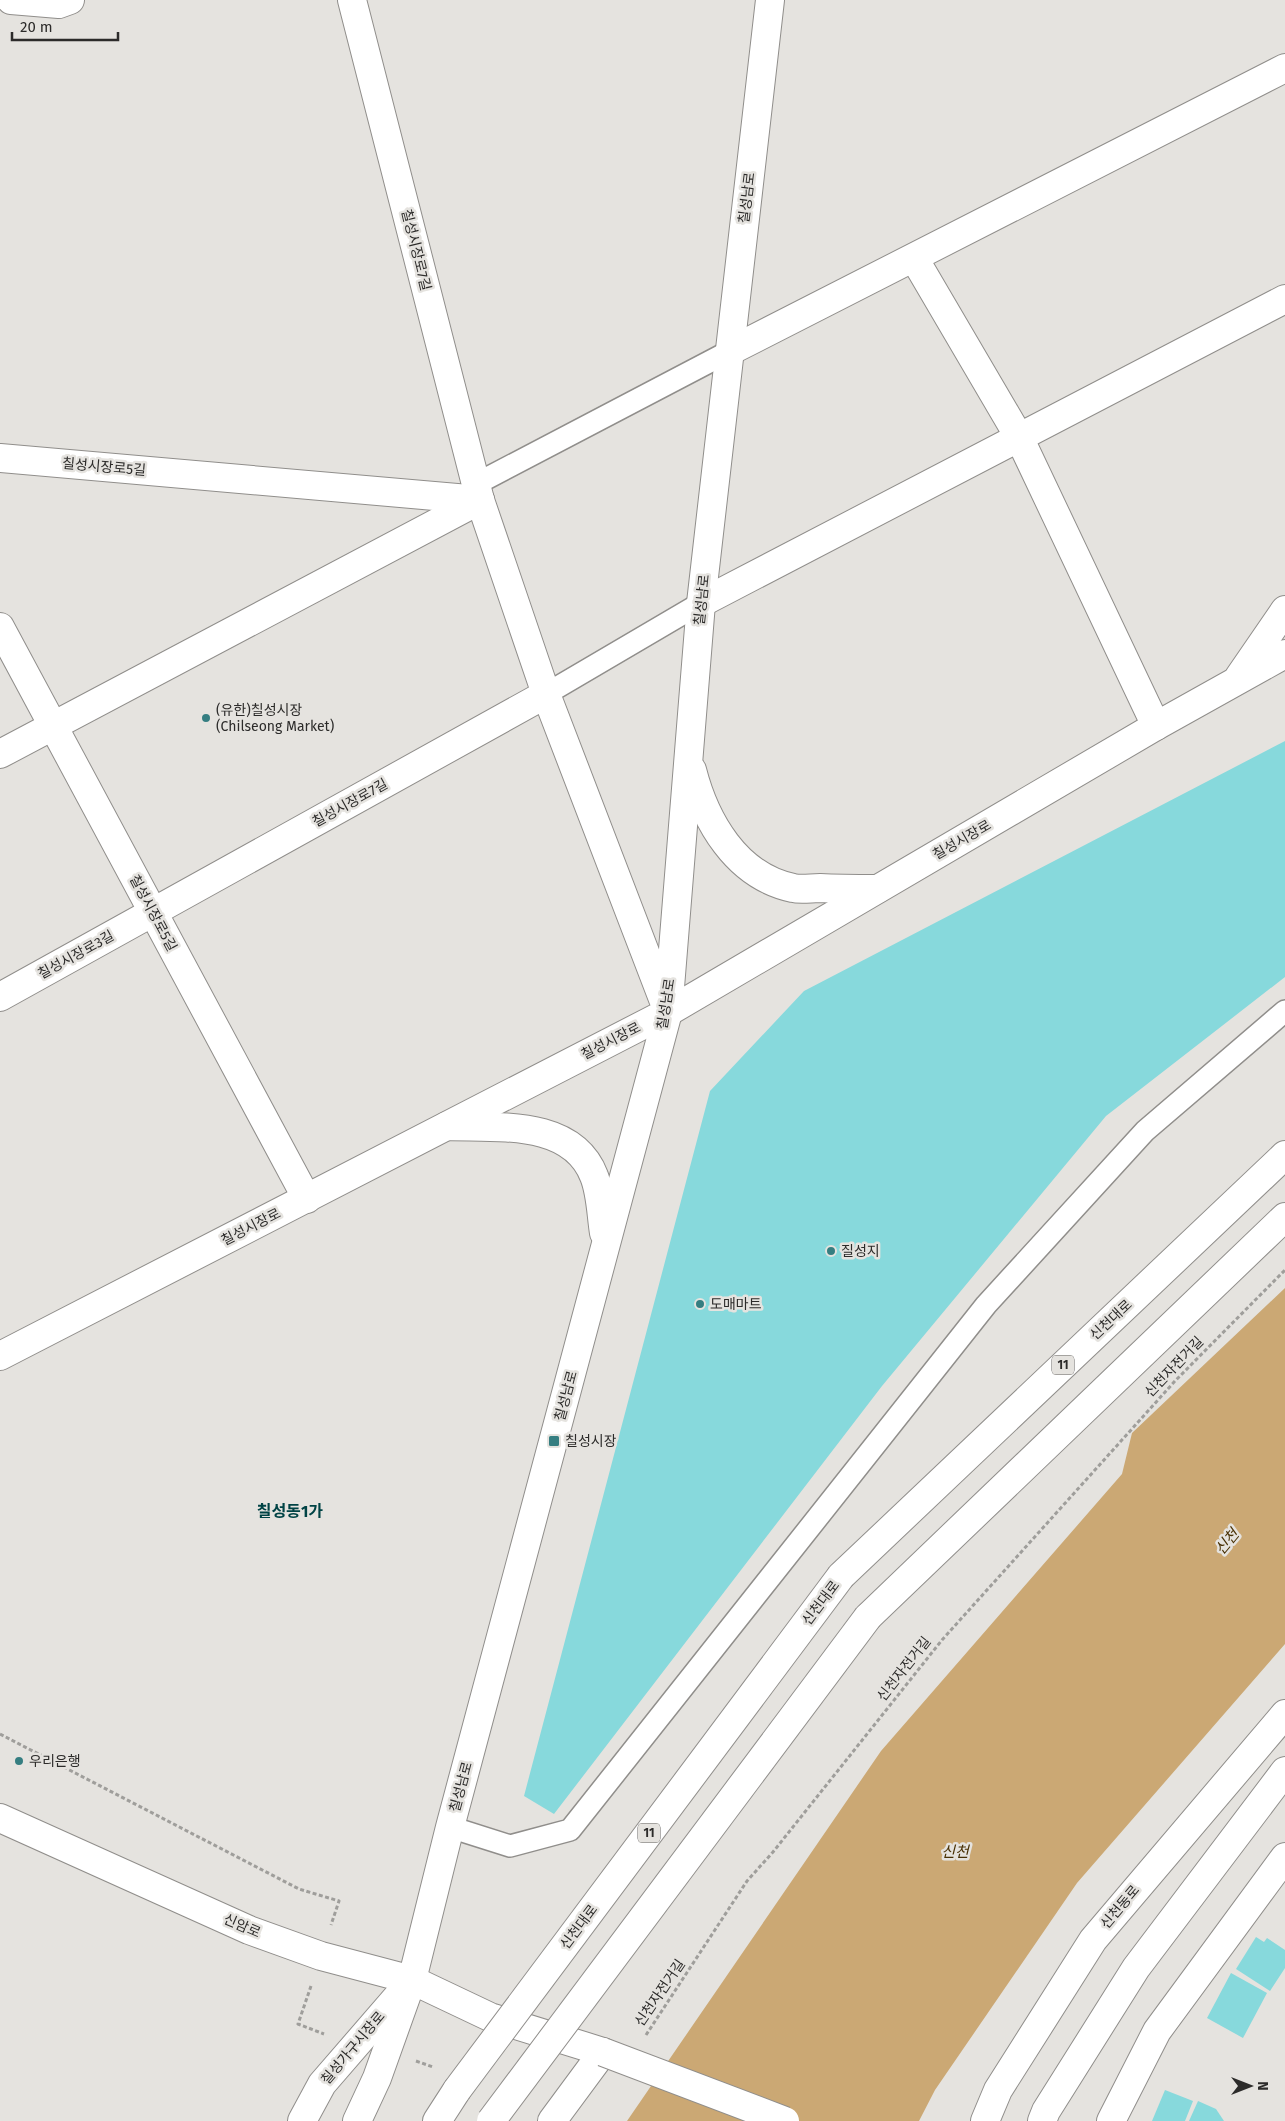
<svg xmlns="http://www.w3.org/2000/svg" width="1285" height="2121" viewBox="0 0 1285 2121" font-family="'Fira Sans','Noto Sans KR',sans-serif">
  <rect width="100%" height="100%" fill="#e5e3df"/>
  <polygon fill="#cba874" points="1285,1288 1285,1644 1077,1883 935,2090 919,2121 627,2121 881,1751 1122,1474 1132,1433"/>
  <g fill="#87d9dc">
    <polygon points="1285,741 1285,977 1106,1116 882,1386 554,1814 524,1796 710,1091 804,991"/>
    <polygon points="1256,1937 1264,1942 1267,1938 1285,1950 1285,1968 1270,1991 1236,1969"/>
    <polygon points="1231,1973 1267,1993 1243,2038 1207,2018"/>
    <polygon points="1165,2090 1193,2101 1185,2121 1152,2121"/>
    <polygon points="1198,2101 1216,2109 1224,2121 1189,2121"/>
  </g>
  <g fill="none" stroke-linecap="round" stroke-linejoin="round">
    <defs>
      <g id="service">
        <polyline points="476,484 730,351"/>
        <polyline points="546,694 701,603"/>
        <polyline points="450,1827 510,1846 570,1830 986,1305 1145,1131 1285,1011"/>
      </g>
      <g id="pedestrian">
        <polyline points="914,258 1019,437 1156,726"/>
        <polyline points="730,351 1285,68"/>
        <polyline points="701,603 1285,299"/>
      </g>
      <g id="minor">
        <polyline points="11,0 59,4 70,0"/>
        <polyline points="0,458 480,500"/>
        <polyline points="0,627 307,1199"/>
        <polyline points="0,754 480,500"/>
        <polyline points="0,997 546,694"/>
        <polyline points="0,1356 668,1012 546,694 480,500 352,0"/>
        <polyline points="302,2121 322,2084 412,1980"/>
        <polyline points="357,2121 377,2078 407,1994"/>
      </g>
      <g id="tertiary">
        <polyline points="1239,677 1285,610"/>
        <path d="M692 770C705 821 736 876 793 888 801 890 811 888 820 888 839 889 858 889 877 889"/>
        <polyline points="668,1012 1156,726 1285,654"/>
        <path d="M447 1126C497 1128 572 1119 594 1176 601 1193 601 1214 604 1233"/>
        <polyline points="412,1980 450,1827 668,1012 701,603 770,0"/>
      </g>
      <g id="secondary">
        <polyline points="0,1818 249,1930 321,1956 412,1980 490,2017 603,2052"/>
        <polyline points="985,2121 998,2090 1093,1940 1285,1714"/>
        <polyline points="1042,2121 1046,2111 1136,1968 1285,1771"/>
        <polyline points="1111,2121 1157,2031 1285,1857"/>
      </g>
      <g id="trunk">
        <polyline points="841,1576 1285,1155"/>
        <polyline points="868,1617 1285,1217"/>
        <polyline points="437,2121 457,2090"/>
        <polyline points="552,2121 603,2052"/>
      </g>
    </defs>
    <use href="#service" stroke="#908e8b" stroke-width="24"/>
    <use href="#pedestrian" stroke="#908e8b" stroke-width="30"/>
    <use href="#minor" stroke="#908e8b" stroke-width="30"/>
    <use href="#tertiary" stroke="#908e8b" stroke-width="30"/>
    <use href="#secondary" stroke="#908e8b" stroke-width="30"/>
    <use href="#trunk" stroke="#908e8b" stroke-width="30"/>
    <g stroke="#9f9e9b" stroke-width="3" stroke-dasharray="4 2.5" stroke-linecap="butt">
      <polyline points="0,1734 299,1889 339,1901 331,1925"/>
      <polyline points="311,1986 298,2024 324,2034"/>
      <polyline points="646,2035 747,1881 773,1852 942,1640 1175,1381 1285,1270"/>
      <polyline points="416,2061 433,2067"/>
    </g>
    <use href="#service" stroke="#fff" stroke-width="21"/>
    <use href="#pedestrian" stroke="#fff" stroke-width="28"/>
    <use href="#minor" stroke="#fff" stroke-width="28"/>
    <use href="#tertiary" stroke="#fff" stroke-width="28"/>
    <use href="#secondary" stroke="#fff" stroke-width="28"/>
    <use href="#trunk" stroke="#fff" stroke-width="28"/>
    <defs>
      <polyline id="secondary-bridge" points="603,2052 785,2121"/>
      <g id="trunk-bridge">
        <polyline points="457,2090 841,1576"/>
        <polyline points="491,2121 868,1617"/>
      </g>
    </defs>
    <use href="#secondary-bridge" stroke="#908e8b" stroke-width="30" stroke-linecap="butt"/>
    <use href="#trunk-bridge" stroke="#908e8b" stroke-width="30" stroke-linecap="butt"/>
    <use href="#secondary-bridge" stroke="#fff" stroke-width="28"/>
    <use href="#trunk-bridge" stroke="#fff" stroke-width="28"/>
  </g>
  <g fill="#357e81" stroke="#e5e3df" stroke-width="2">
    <circle cx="206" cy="718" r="5"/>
    <circle cx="831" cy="1251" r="5"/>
    <circle cx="700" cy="1304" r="5"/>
    <rect x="548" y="1435" width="12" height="12" rx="2.5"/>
    <circle cx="19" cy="1761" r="5"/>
  </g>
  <g text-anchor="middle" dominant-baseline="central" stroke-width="5" stroke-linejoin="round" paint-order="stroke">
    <g fill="#e5e3df" stroke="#646260" stroke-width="1">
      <rect x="1052" y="1355.5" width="22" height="19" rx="4"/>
      <rect x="638" y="1823.5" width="22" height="19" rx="4"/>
    </g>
    <g font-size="12" font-weight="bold" fill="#2c2b2a">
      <text x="1063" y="1365">11</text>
      <text x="649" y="1833">11</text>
    </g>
    <g font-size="14" fill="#2c2b2a" stroke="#e5e3df">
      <text transform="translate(747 198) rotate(-83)">칠성남로</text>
      <text transform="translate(416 250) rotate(76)">칠성시장로7길</text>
      <text transform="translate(104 467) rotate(5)">칠성시장로5길</text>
      <text transform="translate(702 600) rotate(-84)">칠성남로</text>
      <text transform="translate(350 803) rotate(-29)">칠성시장로7길</text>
      <text transform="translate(962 840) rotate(-30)">칠성시장로</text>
      <text transform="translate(153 913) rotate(62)">칠성시장로5길</text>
      <text transform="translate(76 955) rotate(-29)">칠성시장로3길</text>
      <text transform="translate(666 1004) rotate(-81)">칠성남로</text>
      <text transform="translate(611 1041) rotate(-27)">칠성시장로</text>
      <text transform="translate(251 1227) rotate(-27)">칠성시장로</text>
      <text transform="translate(1111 1320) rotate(-43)">신천대로</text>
      <text transform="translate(1174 1367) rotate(-46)">신천자전거길</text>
      <text transform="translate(566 1396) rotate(-75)">칠성남로</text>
      <text transform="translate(821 1603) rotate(-53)">신천대로</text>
      <text transform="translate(904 1669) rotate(-52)">신천자전거길</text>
      <text transform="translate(461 1787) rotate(-75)">칠성남로</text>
      <text transform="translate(1120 1907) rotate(-50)">신천동로</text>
      <text transform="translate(242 1926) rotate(23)">신암로</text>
      <text transform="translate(579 1927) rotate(-53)">신천대로</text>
      <text transform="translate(660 1993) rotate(-56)">신천자전거길</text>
      <text transform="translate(353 2048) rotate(-50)">칠성가구시장로</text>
    </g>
    <g font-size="14" fill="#2c2b2a" stroke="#e5e3df" text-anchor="start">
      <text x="216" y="710">(유한)칠성시장<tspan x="216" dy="16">(Chilseong Market)</tspan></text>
      <text x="841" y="1251">질성지</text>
      <text x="710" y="1304">도매마트</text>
      <text x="565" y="1441">칠성시장</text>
      <text x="29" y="1761">우리은행</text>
    </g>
    <g font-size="15" font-style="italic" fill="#483004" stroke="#e5e3df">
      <text transform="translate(1227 1542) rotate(-50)">신천</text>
      <text x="955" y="1852">신천</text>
    </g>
    <g font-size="16" font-weight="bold" fill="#004345" stroke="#e5e3df">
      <text x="290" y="1511">칠성동1가</text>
    </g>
  </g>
  <g transform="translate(1250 2086) rotate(90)" stroke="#e5e3df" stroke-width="4" paint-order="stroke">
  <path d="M0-4L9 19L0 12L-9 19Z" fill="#2c2b2a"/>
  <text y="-8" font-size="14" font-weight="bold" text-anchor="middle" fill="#2c2b2a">N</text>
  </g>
  <path d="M12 32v8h106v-8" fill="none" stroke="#2c2b2a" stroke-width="2.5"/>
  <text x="20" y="32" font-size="15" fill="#2c2b2a" stroke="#e5e3df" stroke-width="4" paint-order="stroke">20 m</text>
</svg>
